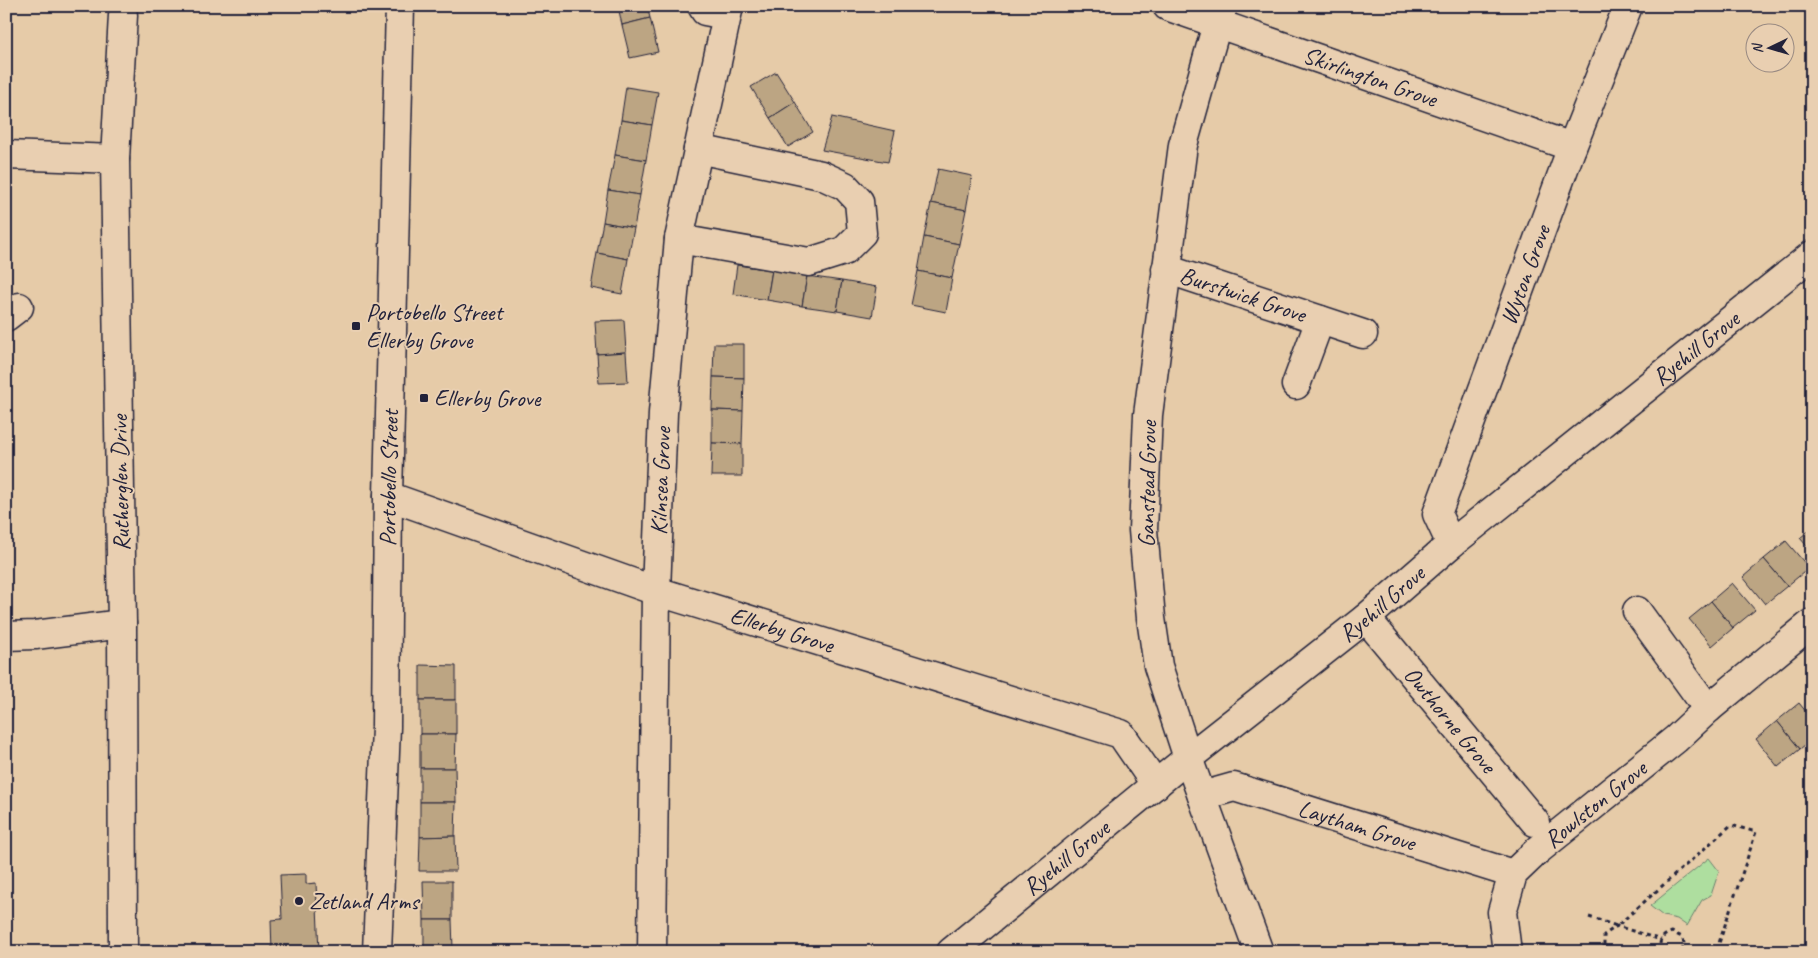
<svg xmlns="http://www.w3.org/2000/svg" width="1818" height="958" viewBox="0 0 1818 958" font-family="Caveat,sans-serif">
  <rect width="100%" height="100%" fill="#e6cba8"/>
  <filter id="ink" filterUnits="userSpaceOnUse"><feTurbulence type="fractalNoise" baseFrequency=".02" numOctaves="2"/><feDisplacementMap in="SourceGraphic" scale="10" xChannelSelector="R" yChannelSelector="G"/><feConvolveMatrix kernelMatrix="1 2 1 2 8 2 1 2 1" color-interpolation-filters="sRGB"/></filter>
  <g filter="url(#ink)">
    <polygon fill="#aede9f" stroke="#68806d" points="1709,858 1719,871 1711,895 1702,900 1687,926 1677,919 1663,916 1650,906"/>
    <g fill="#bca583" stroke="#22223b">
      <polygon points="618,6 647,6 650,18 622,25"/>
      <polygon points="650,18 658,52 630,58 622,25"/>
      <polygon points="776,72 795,102 770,118 751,87"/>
      <polygon points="626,87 658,92 652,125 621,120"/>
      <polygon points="795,102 813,132 788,147 770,118"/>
      <polygon points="832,117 895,131 888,162 822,150"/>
      <polygon points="621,120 652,125 646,160 615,155"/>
      <polygon points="615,155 646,160 640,195 608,190"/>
      <polygon points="938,169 972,176 966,210 931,203"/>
      <polygon points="608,190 640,195 634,228 603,222"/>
      <polygon points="931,203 966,210 959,244 924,237"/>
      <polygon points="603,222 634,228 628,259 597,253"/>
      <polygon points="924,237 959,244 952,278 918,271"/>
      <polygon points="597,253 628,259 622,294 591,288"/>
      <polygon points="737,265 772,270 767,300 733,294"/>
      <polygon points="772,270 807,276 802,306 767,300"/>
      <polygon points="918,271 952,278 946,312 911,305"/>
      <polygon points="807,276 842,281 837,311 802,306"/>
      <polygon points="842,281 877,287 872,317 837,311"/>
      <polygon points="624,320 626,352 597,354 595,321"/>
      <polygon points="714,344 744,344 744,378 713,377"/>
      <polygon points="626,352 628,382 599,383 597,354"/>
      <polygon points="713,377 744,378 743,411 712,410"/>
      <polygon points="712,410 743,411 742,444 712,443"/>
      <polygon points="712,443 742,444 742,476 711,476"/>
      <polygon points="1812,528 1812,552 1800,538"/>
      <polygon points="1786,541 1809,568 1787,586 1764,559"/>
      <polygon points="1764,559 1787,586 1765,604 1743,577"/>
      <polygon points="1732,583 1755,610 1733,628 1711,601"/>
      <polygon points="1711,601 1733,628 1712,646 1689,619"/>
      <polygon points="420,665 456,666 456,700 420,700"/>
      <rect x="420" y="700" width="36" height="34"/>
      <polygon points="1799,703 1812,719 1812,739 1800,749 1777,721"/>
      <polygon points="1777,721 1800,749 1778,767 1756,739"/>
      <polygon points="420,734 456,734 455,768 420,768"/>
      <polygon points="420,768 455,768 456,802 420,802"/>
      <polygon points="420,802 456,802 455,836 420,837"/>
      <polygon points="455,836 456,871 419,871 420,837"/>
      <polygon points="306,874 306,884 316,883 319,952 272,952 271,920 282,919 280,875"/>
      <polygon points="423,881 452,881 452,920 424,920"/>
      <polygon points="424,920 452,920 453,949 424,949"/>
    </g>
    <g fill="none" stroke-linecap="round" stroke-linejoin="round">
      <defs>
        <g id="minor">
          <polyline points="702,6 705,11 726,15"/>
          <path id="s1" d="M1167 6 1572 147"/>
          <polyline points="1223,6 1217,24 1183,145 1148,415 1143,530 1151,618 1158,666 1188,758 1259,952"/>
          <polyline points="6,155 115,159"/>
          <polyline points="679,239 809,262 844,251 862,233 859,201 845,186 821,175 698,149"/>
          <path id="s2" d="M1166 269 1363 334"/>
          <polyline points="6,317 19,307"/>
          <polyline points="1296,385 1320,320"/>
          <path id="s3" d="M388 496 656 591 1121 734 1156 785"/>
          <path id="s4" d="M1451 544 1437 514 1572 147 1628 6"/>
          <polyline points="1637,611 1708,709"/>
          <path id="s5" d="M1366 618 1535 822"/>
          <polyline points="6,636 35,635 122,624"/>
          <path id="s6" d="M1202 796 1234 787 1513 874"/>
          <polyline points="123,952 122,624 115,159 123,15"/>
          <path id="s7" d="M377 952 386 727 388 496 400 6"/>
          <path id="s8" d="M652 952 656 591 663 413 679 239 729 6"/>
          <path id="s9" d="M951 952 1188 758 1366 618 1451 544 1812 255"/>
          <path id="s10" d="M1507 952 1502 912 1513 874 1537 851 1676 739 1708 709 1812 623"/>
        </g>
      </defs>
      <use href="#minor" stroke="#22223b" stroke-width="31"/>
      <g stroke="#22223b" stroke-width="3" stroke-dasharray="4 4" stroke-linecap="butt">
        <polyline points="1589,917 1617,926 1731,825 1756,832 1716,952"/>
        <polyline points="1684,949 1694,952"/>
        <polyline points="1609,952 1604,946 1604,935 1617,926 1661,940"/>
        <path d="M1662 952C1657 942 1662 935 1672 932L1682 937 1684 943 1682 952"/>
      </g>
      <use href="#minor" stroke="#e9cfb1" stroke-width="28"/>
    </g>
  </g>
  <g fill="#22223b" stroke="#e9cfb1" stroke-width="2">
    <rect x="351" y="321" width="10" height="10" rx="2.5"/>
    <rect x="419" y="393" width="10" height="10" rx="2.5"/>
    <circle cx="299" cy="901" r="5"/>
  </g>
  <g text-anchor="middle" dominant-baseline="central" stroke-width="4" stroke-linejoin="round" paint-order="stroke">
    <g font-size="24" fill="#22223b" stroke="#e9cfb1">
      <text stroke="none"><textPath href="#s1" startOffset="215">Skirlington Grove</textPath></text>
      <text stroke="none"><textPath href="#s4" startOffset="288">Wyton Grove</textPath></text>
      <text stroke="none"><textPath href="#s2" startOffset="81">Burstwick Grove</textPath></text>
      <text stroke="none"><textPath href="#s9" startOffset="959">Ryehill Grove</textPath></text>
      <text stroke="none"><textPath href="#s7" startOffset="474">Portobello Street</textPath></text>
      <text stroke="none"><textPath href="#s8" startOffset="471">Kilnsea Grove</textPath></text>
      <text transform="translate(120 483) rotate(-91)">Rutherglen Drive</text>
      <text transform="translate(1147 484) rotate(-89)">Ganstead Grove</text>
      <text stroke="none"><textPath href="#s9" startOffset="554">Ryehill Grove</textPath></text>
      <text stroke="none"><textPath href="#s3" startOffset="416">Ellerby Grove</textPath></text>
      <text stroke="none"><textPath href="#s5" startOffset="132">Owthorne Grove</textPath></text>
      <text stroke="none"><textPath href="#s10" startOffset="188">Rowlston Grove</textPath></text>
      <text stroke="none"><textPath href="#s6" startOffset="162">Laytham Grove</textPath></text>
      <text stroke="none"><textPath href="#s9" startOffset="149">Ryehill Grove</textPath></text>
    </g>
    <g font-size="24" fill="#22223b" stroke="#e9cfb1" text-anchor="start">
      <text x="366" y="312">Portobello Street<tspan x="366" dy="28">Ellerby Grove</tspan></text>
      <text x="434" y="398">Ellerby Grove</text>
      <text x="309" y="901">Zetland Arms</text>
    </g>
  </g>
  <rect width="1818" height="958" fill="none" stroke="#e9cfb1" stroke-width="25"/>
  <rect x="12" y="12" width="1793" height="933" fill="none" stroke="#22223b" stroke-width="2" filter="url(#ink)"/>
  <g transform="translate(1770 48) rotate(265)"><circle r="24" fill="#e9cfb1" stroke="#998a82"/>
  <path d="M0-4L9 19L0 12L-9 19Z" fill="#22223b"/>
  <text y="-8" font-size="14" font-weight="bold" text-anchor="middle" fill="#22223b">N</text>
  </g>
</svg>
